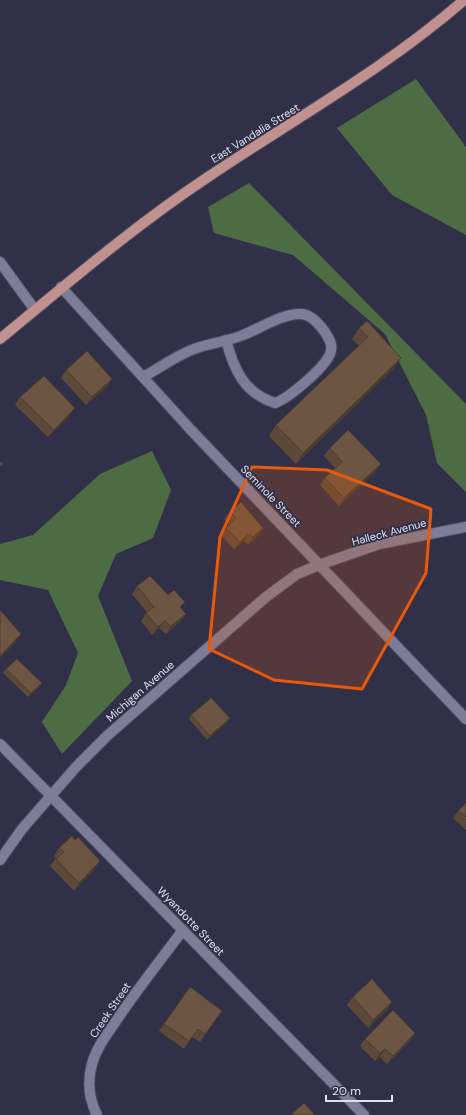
<svg xmlns="http://www.w3.org/2000/svg" width="466" height="1115" viewBox="0 0 466 1115" font-family="'DM Sans',sans-serif">
  <rect width="100%" height="100%" fill="#303048"/>
  <g fill="#4e6c44">
    <polygon points="416,79 466,147 466,235 392,195 337,128"/>
    <polygon points="249,183 466,404 466,492 437,463 426,415 385,334 293,255 214,233 208,207"/>
    <polygon points="152,451 171,490 153,538 116,554 98,596 132,681 62,754 42,722 66,685 78,653 48,590 0,580 0,544 33,535 100,474"/>
  </g>
  <g fill="none" stroke-linecap="round" stroke-linejoin="round">
    <defs>
      <g id="minor">
        <polyline points="0,262 35,310"/>
        <polyline points="61,287 191,430 466,719"/>
        <path d="M143 377C160 368 178 354 197 348 212 343 229 341 243 335 261 328 281 314 300 314 310 314 316 321 322 328 326 334 333 342 331 350 330 364 289 398 275 403 244 393 234 370 226 340"/>
        <polyline points="0,744 364,1115"/>
        <polyline points="0,860 22,829 76,767 108,735 266,597 297,574 319,565 379,544 466,527"/>
        <path d="M97 1115C89 1099 87 1082 92 1064 96 1049 105 1037 114 1024 135 992 160 961 183 930"/>
      </g>
      <path id="major" d="M0 339C68 283 134 226 208 177 294 119 385 69 464 0"/>
    </defs>
    <use href="#minor" stroke="#4d4c60" stroke-width="12"/>
    <use href="#major" stroke="#4d4c60" stroke-width="12"/>
    <use href="#minor" stroke="#7d7d9a" stroke-width="10"/>
    <use href="#major" stroke="#c0918e" stroke-width="10"/>
  </g>
  <g fill="#5d4939">
    <polygon points="359,328 401,358 394,368 296,464 269,436 276,425 359,346 352,339"/>
    <polygon points="66,370 112,379 107,387 86,405 61,378"/>
    <polygon points="20,397 75,408 69,416 48,437 15,405"/>
    <polygon points="330,448 375,472 339,506 320,485 325,478 335,468 324,456"/>
    <polygon points="230,512 258,536 248,545 244,541 234,549 221,535 229,525 224,519"/>
    <polygon points="137,586 168,595 186,614 181,621 166,634 159,628 152,635 141,621 147,612 132,594"/>
    <polygon points="6,669 39,687 28,697 3,673"/>
    <polygon points="191,715 227,722 207,740 189,719"/>
    <polygon points="466,803 466,830 453,818 459,810"/>
    <polygon points="75,840 95,869 74,891 50,866 56,858 54,856 59,848"/>
    <polygon points="190,987 222,1011 200,1042 192,1037 184,1049 159,1031"/>
    <polygon points="353,997 392,1002 387,1010 368,1028 347,1005"/>
    <polygon points="415,1033 410,1041 387,1064 380,1057 375,1061 360,1046 365,1039"/>
  </g>
  <g fill="#4c3c2e">
    <polygon points="401,358 394,368 296,464 303,453"/>
    <polygon points="112,379 107,387 86,405 92,397"/>
    <polygon points="75,408 69,416 48,437 54,430"/>
    <polygon points="381,464 375,472 339,506 344,498"/>
    <polygon points="263,528 258,536 248,545 253,537"/>
    <polygon points="249,534 244,541 234,549 240,542"/>
    <polygon points="186,614 181,621 166,634 171,626"/>
    <polygon points="165,621 159,628 152,635 158,627"/>
    <polygon points="21,634 16,642 0,658 0,656"/>
    <polygon points="42,683 39,687 28,697 31,693"/>
    <polygon points="230,718 227,722 207,740 210,736"/>
    <polygon points="100,861 95,869 74,891 79,883"/>
    <polygon points="392,1002 387,1010 368,1028 373,1020"/>
    <polygon points="415,1033 410,1041 387,1064 393,1056"/>
    <polygon points="385,1049 380,1057 375,1061 380,1053"/>
  </g>
  <g fill="#6c5542" stroke="#4c3c2e">
    <polygon points="367,321 401,358 303,453 276,425 368,337 359,328"/>
    <polygon points="87,351 112,379 92,397 66,370"/>
    <polygon points="44,376 75,408 54,430 20,397"/>
    <polygon points="348,430 381,464 344,498 325,478 342,462 330,448"/>
    <polygon points="0,461 3,464 0,466"/>
    <polygon points="241,502 263,528 253,537 249,534 240,542 226,528 236,518 230,512"/>
    <polygon points="150,576 168,595 174,590 185,602 180,607 186,614 171,626 165,621 158,627 146,613 154,607 137,586"/>
    <polygon points="0,610 21,634 0,656"/>
    <polygon points="17,659 42,683 31,693 6,669"/>
    <polygon points="211,698 230,718 210,736 191,715"/>
    <polygon points="466,803 466,817 459,810"/>
    <polygon points="72,836 75,840 78,837 100,861 79,883 56,859 64,852 59,848"/>
    <polygon points="372,979 392,1002 373,1020 353,997"/>
    <polygon points="190,987 222,1011 205,1034 198,1029 189,1041 164,1024"/>
    <polygon points="393,1010 415,1033 393,1056 385,1049 380,1053 365,1039"/>
    <polygon points="304,1103 315,1115 291,1115"/>
  </g>
  <path fill="#e8590c" fill-opacity="0.2" stroke="#e8590c" stroke-width="3" stroke-linejoin="round" d="M252 467 327 470 431 509 426 573 362 689 274 680 209 649 220 537Z"/>
  <g text-anchor="middle" dominant-baseline="central" stroke-width="3.5" stroke-linejoin="round" paint-order="stroke">
    <g font-size="11" fill="#e0e1f0" stroke="#303048">
      <text transform="translate(255 133) rotate(-32)">East Vandalia Street</text>
      <text transform="translate(271 496) rotate(46)">Seminole Street</text>
      <text transform="translate(389 532) rotate(-15)">Halleck Avenue</text>
      <text transform="translate(140 691) rotate(-41)">Michigan Avenue</text>
      <text transform="translate(191 921) rotate(46)">Wyandotte Street</text>
      <text transform="translate(110 1010) rotate(-56)">Creek Street</text>
    </g>
  </g>
  <path d="M326 1095v6h66v-6" fill="none" stroke="#e0e1f0" stroke-width="2"/>
  <text x="332" y="1095" font-size="12" fill="#e0e1f0" stroke="#303048" stroke-width="3" paint-order="stroke">20 m</text>
</svg>
